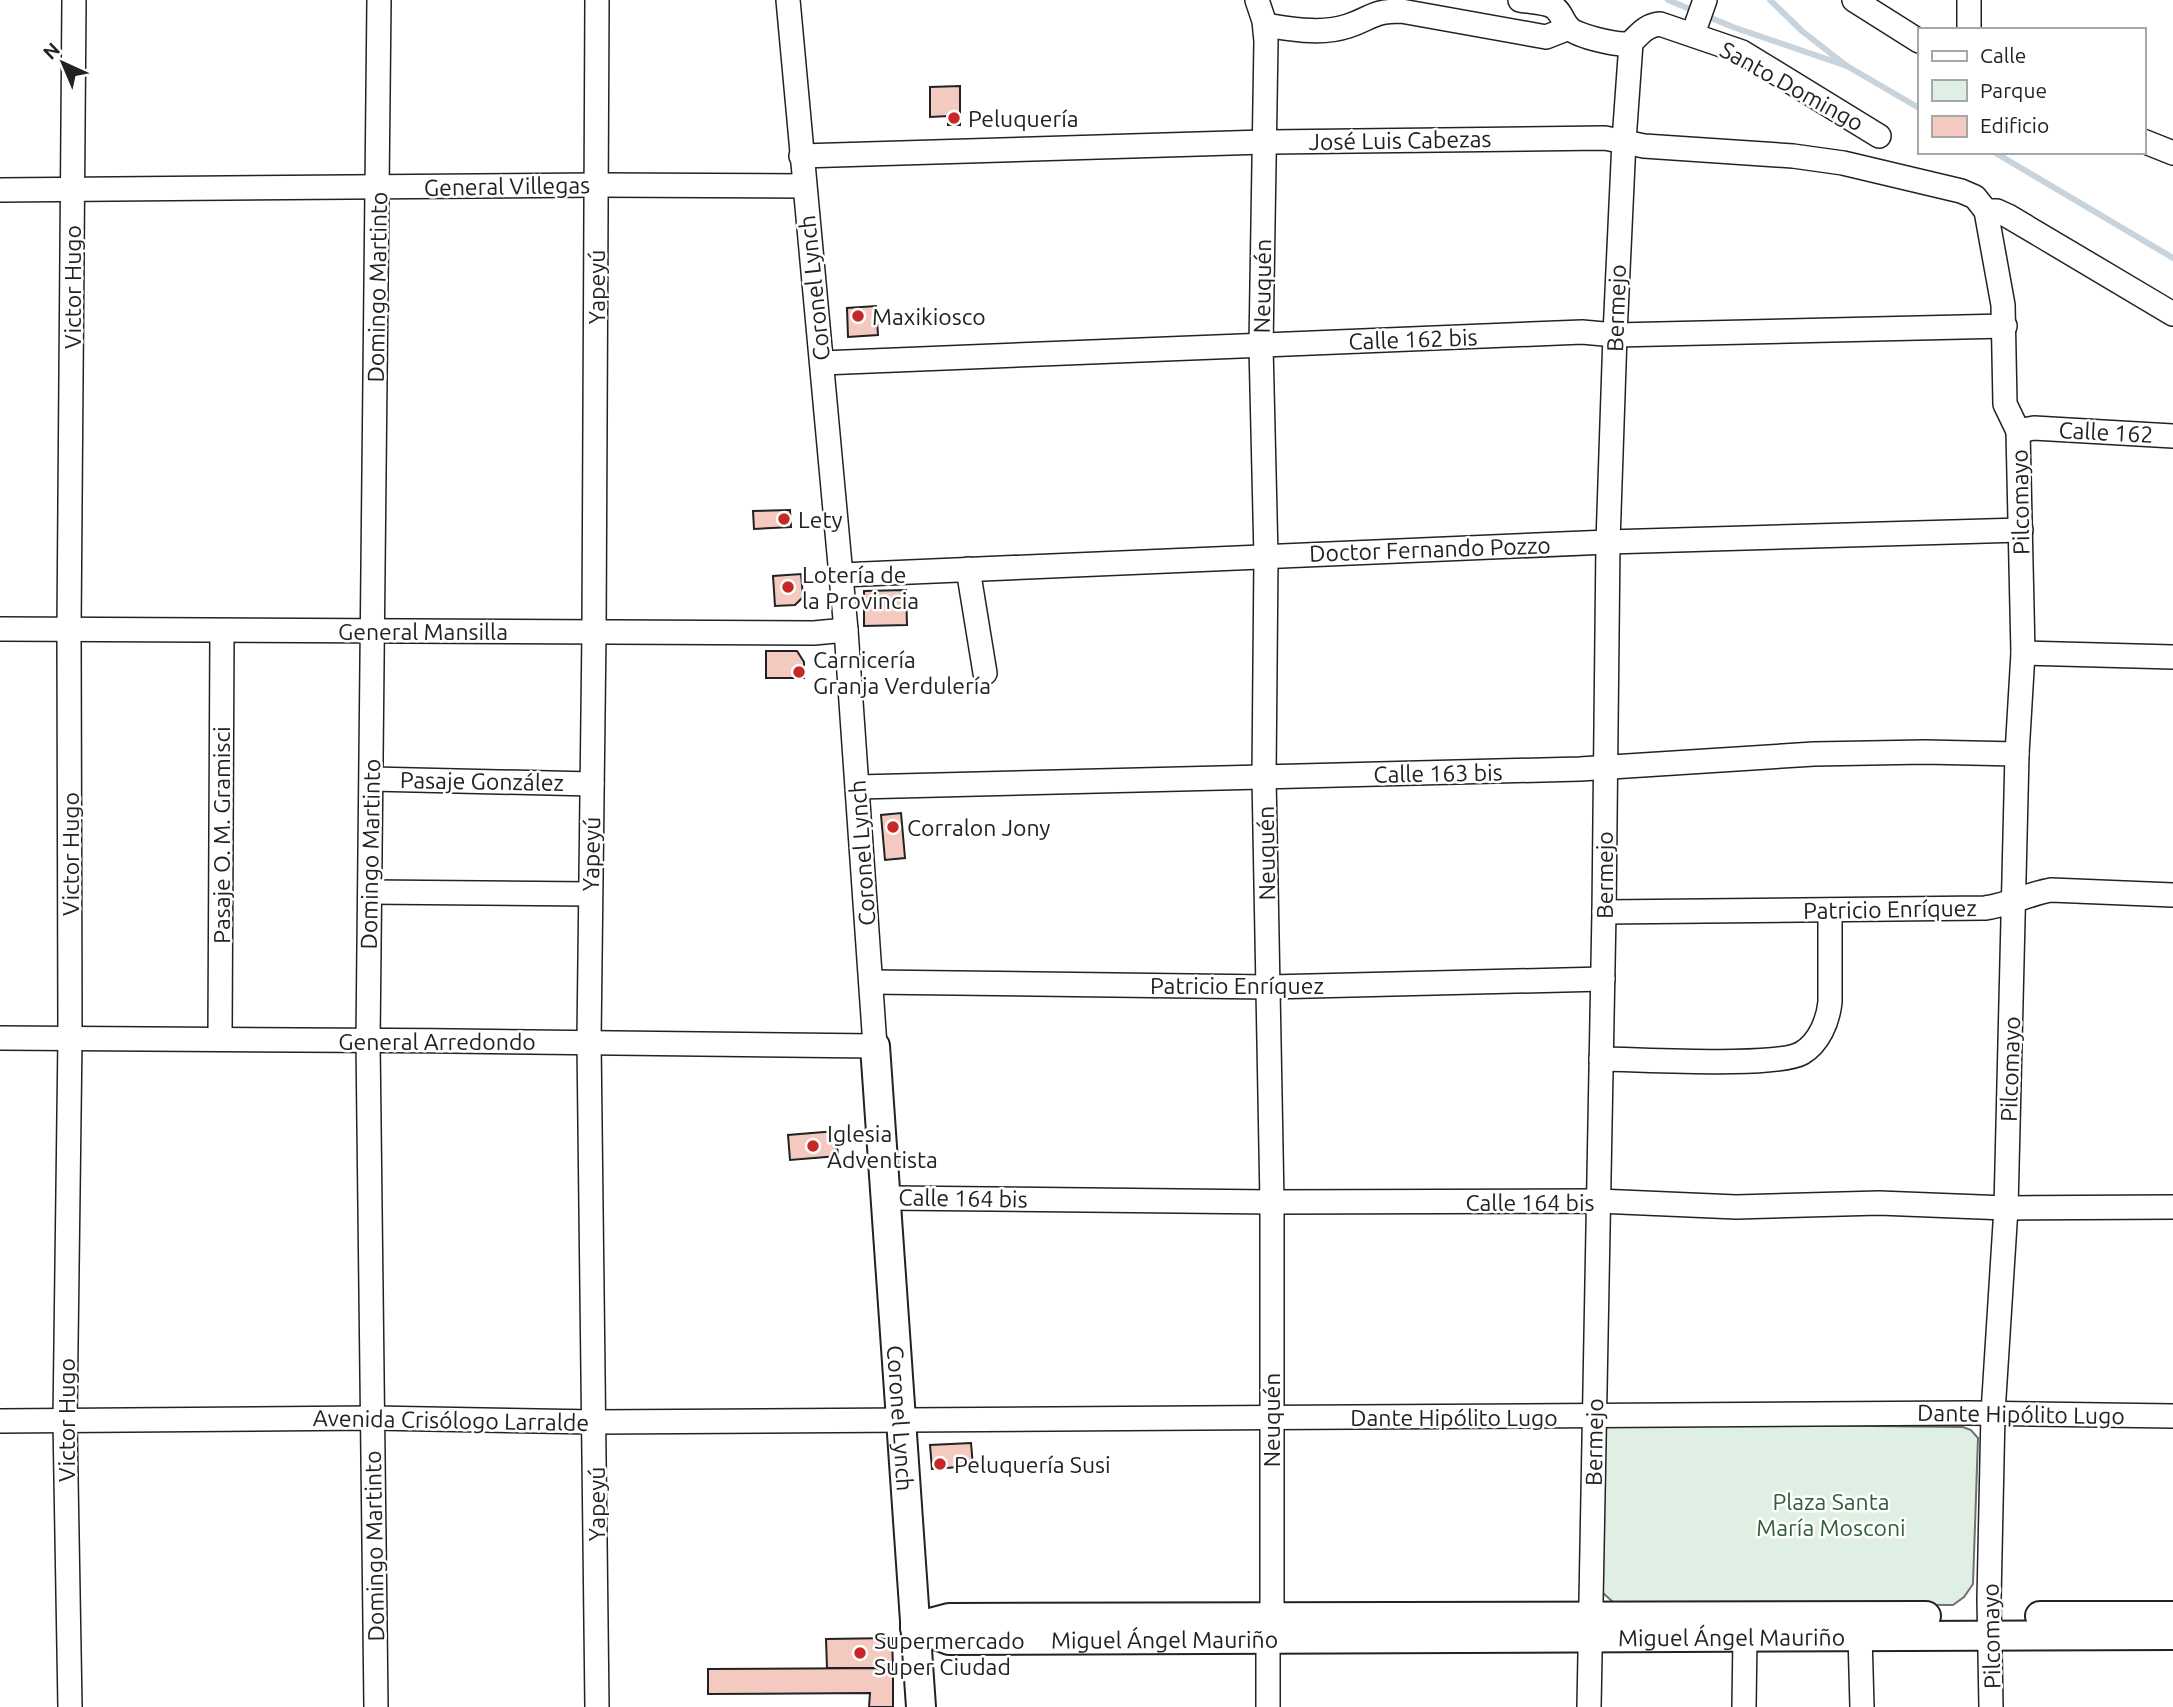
<svg xmlns="http://www.w3.org/2000/svg" width="2173" height="1707" viewBox="0 0 2173 1707" font-family="Ubuntu,sans-serif">
  <rect width="100%" height="100%" fill="#fff"/>
  <polygon fill="#e0efe3" stroke="#6f6f6f" stroke-width="2" points="1611,1423 1963,1427 1971,1430 1978,1438 1973,1584 1964,1597 1953,1605 1614,1603 1603,1593 1601,1586 1605,1427"/>
  <g fill="none" stroke-linecap="round" stroke-linejoin="round">
    <g stroke="#c7d3dd" stroke-width="6">
      <polyline points="1668,0 1733,27 1847,66"/>
      <polyline points="1770,0 1802,31 1847,66 1919,108"/>
      <polyline points="1994,152 2173,258"/>
    </g>
  </g>
  <g fill="#f3c9c0" stroke="#222" stroke-width="2">
    <polygon points="960,86 960,125 948,125 948,116 930,117 930,87"/>
    <polygon points="876,306 878,335 848,337 847,308"/>
    <polygon points="790,510 791,527 754,529 753,511"/>
    <polygon points="801,574 803,597 795,605 775,606 773,576"/>
    <polygon points="906,590 907,625 864,626 864,591"/>
    <polygon points="766,651 797,651 804,662 804,678 766,678"/>
    <polygon points="901,813 905,858 885,860 881,815"/>
    <polygon points="836,1131 838,1156 790,1160 788,1135"/>
    <polygon points="971,1443 973,1466 932,1469 930,1445"/>
    <polygon points="892,1638 893,1668 827,1668 826,1639"/>
    <polygon points="893,1668 893,1707 869,1707 870,1693 708,1694 708,1669"/>
  </g>
  <g fill="none" stroke-linecap="round" stroke-linejoin="round">
    <defs>
      <g id="minor">
        <polyline points="597,0 594,632 589,1041 597,1707"/>
        <polyline points="1257,0 1264,21 1266,41 1261,346 1266,557 1264,777 1272,1202 1272,1616 1268,1638 1268,1707"/>
        <path d="M1520 0C1529 2 1543 2 1552 6 1561 11 1562 20 1568 27 1575 36 1613 44 1625 44 1636 44 1639 26 1660 24L1742 52 1879 136"/>
        <polyline points="1854,0 1919,41"/>
        <path d="M1265 25C1292 29 1321 35 1348 26 1372 18 1372 11 1401 11L1546 37 1569 28"/>
        <polyline points="1969,30 1969,0"/>
        <polyline points="1693,34 1705,0"/>
        <polyline points="2143,141 2173,153"/>
        <polyline points="801,156 1264,142 1605,138 1644,146 1793,156 1843,163 1961,191 1975,197 1986,211 2003,305 2005,404 2018,431 2034,428 2173,436"/>
        <polyline points="0,190 596,185 804,186"/>
        <polyline points="1986,211 1997,211 2008,216 2173,314"/>
        <polyline points="822,363 1582,332 1615,335 2005,326"/>
        <polyline points="968,569 985,673"/>
        <polyline points="841,575 1608,542 2021,530"/>
        <polyline points="0,629 814,633 846,630"/>
        <polyline points="2023,653 2173,657"/>
        <polyline points="372,779 592,784"/>
        <polyline points="858,787 1580,769 1814,754 1925,752 2017,754"/>
        <polyline points="370,892 590,894"/>
        <path d="M1604 912 1985 908C2008 905 2028 894 2051 890L2173 895"/>
        <polyline points="871,982 1268,987 1603,979"/>
        <path d="M0 1038C292 1040 583 1041 875 1046L846 630 788 0"/>
        <polyline points="220,1039 222,631"/>
        <path d="M1601 1059C1638 1059 1777 1068 1802 1053 1819 1043 1828 1021 1830 1002V910"/>
        <polyline points="887,1198 1272,1202 1598,1201 1736,1207 1879,1203 2006,1208 2173,1207"/>
        <polyline points="0,1421 373,1418 595,1422 1970,1413 2173,1416"/>
        <polyline points="1860,1635 1862,1707"/>
        <polyline points="70,1707 65,1421 70,1038 69,629 74,0"/>
        <polyline points="376,1707 368,1041 379,0"/>
        <polyline points="1589,1707 1604,912 1608,542 1615,335 1624,141 1631,43"/>
        <polyline points="1744,1707 1745,1636"/>
        <polyline points="1991,1707 1989,1599 1993,1413 2006,1208 2017,754 2023,653 2018,431"/>
      </g>
      <g id="major">
        <path id="s1" d="M875 1046 921 1707"/>
        <polyline points="2040,1616 2173,1616"/>
        <path id="s2" d="M915 1627 949 1640 2173 1635"/>
        <polyline points="915,1627 949,1618 1926,1616"/>
      </g>
    </defs>
    <use href="#minor" stroke="#222" stroke-width="26"/>
    <use href="#major" stroke="#222" stroke-width="32"/>
    <use href="#minor" stroke="#fff" stroke-width="23"/>
    <use href="#major" stroke="#fff" stroke-width="28"/>
  </g>
  <g fill="#c62828" stroke="#fff" stroke-width="2.5">
    <circle cx="954" cy="118" r="7"/>
    <circle cx="858" cy="316" r="7"/>
    <circle cx="784" cy="519" r="7"/>
    <circle cx="788" cy="587" r="7"/>
    <circle cx="799" cy="672" r="7"/>
    <circle cx="893" cy="827" r="7"/>
    <circle cx="813" cy="1146" r="7"/>
    <circle cx="940" cy="1464" r="7"/>
    <circle cx="860" cy="1653" r="7"/>
  </g>
  <g text-anchor="middle" dominant-baseline="central" stroke-width="5" stroke-linejoin="round" paint-order="stroke">
    <g font-size="23" fill="#222" stroke="#fff">
      <text transform="translate(1792 86) rotate(29)">Santo Domingo</text>
      <text transform="translate(1400 140) rotate(-1)">José Luis Cabezas</text>
      <text transform="translate(507 186) rotate(-1)">General Villegas</text>
      <text transform="translate(1262 286) rotate(-89)">Neuquén</text>
      <text transform="translate(72 287) rotate(-90)">Victor Hugo</text>
      <text transform="translate(377 287) rotate(-89)">Domingo Martinto</text>
      <text transform="translate(596 287) rotate(-90)">Yapeyú</text>
      <text transform="translate(814 288) rotate(-96)">Coronel Lynch</text>
      <text transform="translate(1616 308) rotate(-88)">Bermejo</text>
      <text transform="translate(1413 339) rotate(-2)">Calle 162 bis</text>
      <text transform="translate(2106 432) rotate(3)">Calle 162</text>
      <text transform="translate(2020 502) rotate(-91)">Pilcomayo</text>
      <text transform="translate(1430 549) rotate(-2)">Doctor Fernando Pozzo</text>
      <text x="423" y="631">General Mansilla</text>
      <text transform="translate(1438 773) rotate(-1)">Calle 163 bis</text>
      <text transform="translate(482 781) rotate(1)">Pasaje González</text>
      <text transform="translate(221 835) rotate(-90)">Pasaje O. M. Gramisci</text>
      <text transform="translate(862 853) rotate(-94)">Coronel Lynch</text>
      <text transform="translate(1266 853) rotate(-91)">Neuquén</text>
      <text transform="translate(70 854) rotate(-90)">Victor Hugo</text>
      <text transform="translate(370 854) rotate(-89)">Domingo Martinto</text>
      <text transform="translate(591 854) rotate(-89)">Yapeyú</text>
      <text transform="translate(1604 875) rotate(-90)">Bermejo</text>
      <text transform="translate(1890 909) rotate(-1)">Patricio Enríquez</text>
      <text x="1237" y="985">Patricio Enríquez</text>
      <text x="437" y="1041">General Arredondo</text>
      <text transform="translate(2010 1069) rotate(-88)">Pilcomayo</text>
      <text transform="translate(963 1198) rotate(1)">Calle 164 bis</text>
      <text x="1530" y="1202">Calle 164 bis</text>
      <text transform="translate(2021 1414) rotate(1)">Dante Hipólito Lugo</text>
      <text x="1454" y="1417">Dante Hipólito Lugo</text>
      <text stroke="none"><textPath href="#s1" startOffset="373">Coronel Lynch</textPath></text>
      <text transform="translate(66 1420) rotate(-90)">Victor Hugo</text>
      <text transform="translate(451 1420) rotate(1)">Avenida Crisólogo Larralde</text>
      <text transform="translate(1271 1420) rotate(-90)">Neuquén</text>
      <text transform="translate(1594 1442) rotate(-89)">Bermejo</text>
      <text transform="translate(596 1504) rotate(-90)">Yapeyú</text>
      <text transform="translate(374 1546) rotate(-91)">Domingo Martinto</text>
      <text stroke="none"><textPath href="#s2" startOffset="819">Miguel Ángel Mauriño</textPath></text>
      <text transform="translate(1991 1636) rotate(-91)">Pilcomayo</text>
      <text stroke="none"><textPath href="#s2" startOffset="252">Miguel Ángel Mauriño</textPath></text>
    </g>
    <g font-size="23" fill="#222" stroke="#fff" text-anchor="start">
      <text x="968" y="118">Peluquería</text>
      <text x="872" y="316">Maxikiosco</text>
      <text x="798" y="519">Lety</text>
      <text x="802" y="574">Lotería de<tspan x="802" dy="26">la Provincia</tspan></text>
      <text x="813" y="659">Carnicería<tspan x="813" dy="26">Granja Verdulería</tspan></text>
      <text x="907" y="827">Corralon Jony</text>
      <text x="827" y="1133">Iglesia<tspan x="827" dy="26">Adventista</tspan></text>
      <text x="954" y="1464">Peluquería Susi</text>
      <text x="874" y="1640">Supermercado<tspan x="874" dy="26">Super Ciudad</tspan></text>
    </g>
    <g font-size="23" fill="#2f5e38" stroke="#fff">
      <text x="1831" y="1501">Plaza Santa<tspan x="1831" dy="26">María Mosconi</tspan></text>
    </g>
  </g>
  <rect x="1918" y="28" width="228" height="126" fill="#ffffff" stroke="#a7a7a7" stroke-width="2"/>
  <rect x="1932" y="51" width="35" height="10" fill="#ffffff" stroke="#a7a7a7" stroke-width="2"/>
  <text x="1980" y="63" font-size="21" fill="#222222">Calle</text>
  <rect x="1932" y="80" width="35" height="21" fill="#e0efe3" stroke="#a7a7a7" stroke-width="2"/>
  <text x="1980" y="98" font-size="21" fill="#222222">Parque</text>
  <rect x="1932" y="116" width="35" height="21" fill="#f3c9c0" stroke="#a7a7a7" stroke-width="2"/>
  <text x="1980" y="133" font-size="21" fill="#222222">Edificio</text>
  <g transform="translate(63 63) rotate(316)" stroke="#ffffff" stroke-width="5" paint-order="stroke">
  <path d="M0-5L12 26L0 18L-12 26Z" fill="#222222"/>
  <text y="-10" font-size="19" font-weight="bold" text-anchor="middle" fill="#222222">N</text>
  </g>
</svg>
